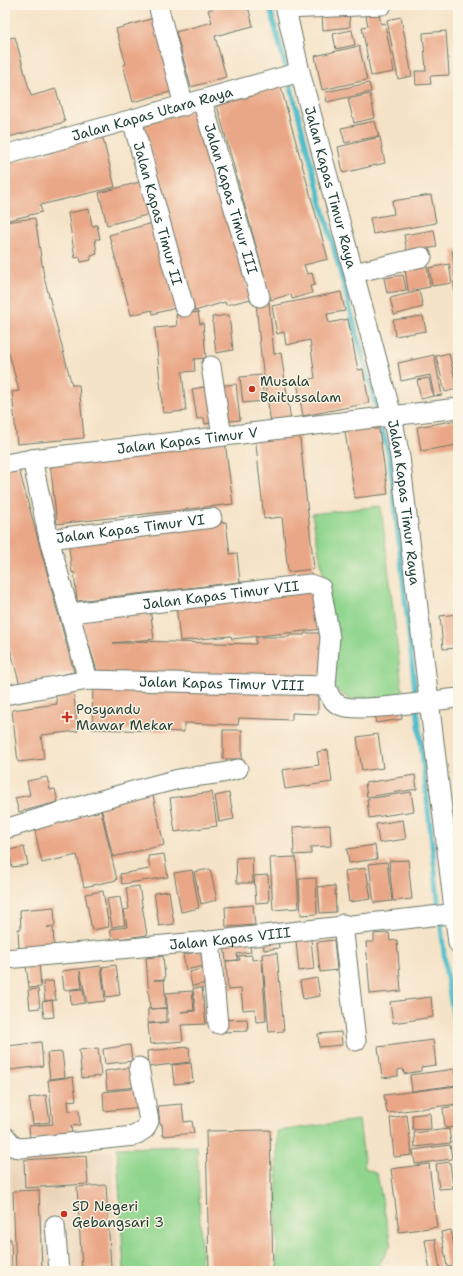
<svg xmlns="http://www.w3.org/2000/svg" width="463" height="1276" viewBox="0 0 463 1276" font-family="'Shantell Sans',sans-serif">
  <rect width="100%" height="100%" fill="#fcf5e5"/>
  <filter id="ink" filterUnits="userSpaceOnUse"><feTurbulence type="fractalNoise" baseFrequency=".025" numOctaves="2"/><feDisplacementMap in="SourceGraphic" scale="8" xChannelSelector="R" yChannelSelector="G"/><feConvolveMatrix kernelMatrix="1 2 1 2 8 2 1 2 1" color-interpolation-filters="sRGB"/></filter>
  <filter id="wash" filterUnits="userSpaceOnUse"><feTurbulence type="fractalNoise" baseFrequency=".012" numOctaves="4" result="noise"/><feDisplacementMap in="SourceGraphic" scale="16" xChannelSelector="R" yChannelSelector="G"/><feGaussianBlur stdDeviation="0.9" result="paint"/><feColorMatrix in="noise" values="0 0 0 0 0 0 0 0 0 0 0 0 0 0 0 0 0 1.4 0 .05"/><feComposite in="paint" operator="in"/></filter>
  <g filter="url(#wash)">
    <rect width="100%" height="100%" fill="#f5e3c8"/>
    <polygon fill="#ead4b8" points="112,1151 119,1271 16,1271 9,1157"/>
    <g fill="#90d58e" stroke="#588961">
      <polygon points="381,506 403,696 351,700 331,687 335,640 312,514"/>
      <polygon points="359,1120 365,1168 377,1174 391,1245 375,1271 277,1271 277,1131"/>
      <polygon points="197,1146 202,1271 124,1271 117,1148"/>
    </g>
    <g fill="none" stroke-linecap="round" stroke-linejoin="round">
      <g stroke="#50bdca" stroke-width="5">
        <polyline points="269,5 390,459 416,700"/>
        <polyline points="417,708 446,972 458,1044"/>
      </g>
    </g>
    <g id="blocks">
      <g fill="#eaa787">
        <polygon points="227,5 234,5 249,10 253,26 215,36 226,77 191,87 176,32 212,22 208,10"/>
        <polygon points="378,9 381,24 385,23 394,72 371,76 362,27 368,26 365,11"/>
        <polygon points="349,10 350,27 323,30 322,13"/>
        <polygon points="401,17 412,76 398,79 387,20"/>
        <polygon points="154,18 174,91 133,102 123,65 126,64 116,29"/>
        <polygon points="352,30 355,45 336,49 333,34"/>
        <polygon points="446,31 449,75 430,76 431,84 416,85 415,71 426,71 423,33"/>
        <polygon points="15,37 31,96 56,89 65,122 5,138 5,39"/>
        <polygon points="359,46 367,80 322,90 315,56"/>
        <polygon points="369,83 371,92 327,102 325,92"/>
        <polygon points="280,84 328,259 304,265 307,274 312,273 315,285 310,286 312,293 292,299 291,294 271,300 216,102"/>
        <polygon points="370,94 375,118 354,123 348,99"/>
        <polygon points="198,109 251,299 226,305 225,302 195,311 143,124"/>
        <polygon points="375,121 379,136 345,143 341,128"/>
        <polygon points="102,135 115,187 40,205 42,212 5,221 5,164 53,152 52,150"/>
        <polygon points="380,137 385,163 343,173 338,147"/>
        <polygon points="143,181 151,214 107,225 99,193"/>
        <polygon points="431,195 436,223 373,234 370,218 394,214 392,201"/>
        <polygon points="89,209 92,226 97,225 100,239 95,239 97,254 91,256 91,260 81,262 80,257 75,258 68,213"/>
        <polygon points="35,218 44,277 70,378 72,385 79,385 84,438 17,444 12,392 19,391 5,338 5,222"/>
        <polygon points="156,222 179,307 153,314 152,310 131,315 109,235"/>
        <polygon points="434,230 437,247 407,252 404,235"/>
        <polygon points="458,250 458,280 456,281 452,251"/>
        <polygon points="449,264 452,283 432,286 429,268"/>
        <polygon points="427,266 430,287 408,291 405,270"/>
        <polygon points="403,275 406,290 387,293 384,278"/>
        <polygon points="454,282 458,282 458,325 457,325"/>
        <polygon points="419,291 423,307 394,315 390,298"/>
        <polygon points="341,292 345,311 327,314 329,323 348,319 358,370 363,369 369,403 303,416 297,382 315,378 310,340 286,345 284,332 277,334 272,306"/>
        <polygon points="269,302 274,354 281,353 291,421 271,424 261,356 256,303"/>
        <polygon points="198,312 200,324 203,323 206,358 194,359 195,371 182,372 186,411 163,413 155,328 177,326 176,315"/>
        <polygon points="229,315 233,350 216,353 212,317"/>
        <polygon points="423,316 426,331 395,336 393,320"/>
        <polygon points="449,353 457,389 445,392 436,356"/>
        <polygon points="434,355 442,395 434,396 430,375 401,381 398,363"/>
        <polygon points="261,375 264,401 243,403 240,377"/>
        <polygon points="429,378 433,396 421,399 417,380"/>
        <polygon points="236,384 240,420 221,422 217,386"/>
        <polygon points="210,386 216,422 205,424 204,418 197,419 192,389"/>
        <polygon points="458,420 458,445 421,451 417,427"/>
        <polygon points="373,421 374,429 379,429 388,494 355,498 344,425"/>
        <polygon points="299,430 314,569 288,572 282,517 264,519 255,435"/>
        <polygon points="225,442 233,504 57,524 50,462"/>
        <polygon points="17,462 74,672 20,685 5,630 5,466"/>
        <polygon points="226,522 230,554 237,553 240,582 77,601 74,572 72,573 68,541"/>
        <polygon points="319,589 323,629 232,639 231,636 180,641 176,605"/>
        <polygon points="150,607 154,639 113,643 133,643 133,641 256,644 256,637 289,637 289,635 304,635 305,633 324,633 323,678 98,674 89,645 85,646 81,615"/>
        <polygon points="458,614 458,648 443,649 440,616"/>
        <polygon points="93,686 318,693 318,714 292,713 292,720 239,718 238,725 184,723 184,732 92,729"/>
        <polygon points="73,689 78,731 41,735 44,759 18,762 12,710 57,704 55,692"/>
        <polygon points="400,707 402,719 376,723 374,711"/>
        <rect x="223" y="730" width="19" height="29"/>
        <polygon points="378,734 383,768 362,771 357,737"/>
        <polygon points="328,750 332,782 285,789 282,770 319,765 317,752"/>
        <polygon points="415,775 417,789 367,797 365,783"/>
        <polygon points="47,777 50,790 55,789 58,802 19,812 15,798 30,795 27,781"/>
        <polygon points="152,791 164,845 113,857 100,803"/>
        <polygon points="212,792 217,826 175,832 170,798"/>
        <polygon points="411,792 414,811 369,818 367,799"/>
        <polygon points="229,793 234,819 219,822 215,796"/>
        <polygon points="101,811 117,880 84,887 77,855 42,863 34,827"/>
        <polygon points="403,820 406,839 379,843 376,824"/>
        <polygon points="330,825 331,846 311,847 311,854 294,855 293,827"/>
        <polygon points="375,845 377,859 349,863 347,849"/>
        <polygon points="24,847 28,865 12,867 9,850"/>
        <polygon points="164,854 168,877 122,884 120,874 150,869 148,856"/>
        <polygon points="252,857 253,883 237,883 236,858"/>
        <polygon points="296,857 299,908 273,910 270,858"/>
        <polygon points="408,860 412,899 393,901 389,861"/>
        <polygon points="387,862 392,901 374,903 369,864"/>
        <polygon points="366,868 371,899 349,902 345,871"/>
        <polygon points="210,869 217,900 201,904 194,872"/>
        <polygon points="192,870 199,908 181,912 174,873"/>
        <polygon points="268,875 269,902 256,903 254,876"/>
        <polygon points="316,878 317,914 301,915 299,879"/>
        <polygon points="139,886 147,935 112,940 110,929 127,927 124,910 129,909 126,888"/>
        <polygon points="335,886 336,912 320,913 318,887"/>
        <polygon points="103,891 109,927 92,930 85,894"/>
        <polygon points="169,891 174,924 159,926 154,893"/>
        <polygon points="120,897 125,925 112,927 107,899"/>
        <polygon points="253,905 255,925 226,927 225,907"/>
        <polygon points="54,907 55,926 47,927 53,927 54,946 19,948 18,929 21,929 20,910"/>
        <polygon points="389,933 390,941 397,940 401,991 370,994 366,942 374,942 374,934"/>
        <polygon points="278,938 279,948 264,950 263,939"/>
        <polygon points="311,939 314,969 299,971 296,941"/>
        <polygon points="249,940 251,952 237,954 238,960 226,961 224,943"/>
        <polygon points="334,940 337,970 320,972 317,942"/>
        <polygon points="204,950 208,965 186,970 183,955"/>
        <polygon points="277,953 284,1031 269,1032 262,954"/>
        <polygon points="252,955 252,960 262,959 266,1021 256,1022 255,1009 243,1010 241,989 228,990 226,961 240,960 239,956"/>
        <polygon points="163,956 165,979 154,980 164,980 166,1008 150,1009 146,958"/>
        <polygon points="39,963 41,987 29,988 26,965"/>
        <polygon points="116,965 120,995 106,997 102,967"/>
        <polygon points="101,966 105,1001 87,1003 80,971 82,988 64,990 62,971"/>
        <polygon points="207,968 207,983 192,986 189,972"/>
        <polygon points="317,978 320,996 303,999 300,981"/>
        <polygon points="53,981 56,1000 45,1001 43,982"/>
        <polygon points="193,988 202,988 206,1024 181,1025 183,1041 150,1044 148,1024 169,1022 166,993 192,991 194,1010 181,1012 195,1011"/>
        <polygon points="38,989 40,1008 30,1009 28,990"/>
        <polygon points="83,989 85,1003 71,1005 70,990"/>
        <polygon points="431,997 433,1017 393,1023 390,1002"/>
        <polygon points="52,1000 54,1017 44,1018 42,1002"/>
        <polygon points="166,1008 166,1022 148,1023 148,1009"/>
        <polygon points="247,1019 248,1031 222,1032 221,1020"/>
        <polygon points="341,1032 342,1045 319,1047 318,1034"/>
        <polygon points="433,1040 436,1065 421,1067 421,1071 404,1074 403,1069 398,1070 398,1076 382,1078 378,1047"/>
        <polygon points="41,1042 43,1066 10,1070 8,1046"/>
        <polygon points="130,1045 132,1061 105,1064 103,1049"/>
        <polygon points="189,1047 190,1062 148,1067 147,1051"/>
        <polygon points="98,1048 101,1076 82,1078 79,1050"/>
        <polygon points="62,1052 65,1077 50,1079 47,1053"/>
        <polygon points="191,1063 193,1082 174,1084 172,1065"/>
        <polygon points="133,1067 135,1087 107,1090 105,1071"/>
        <polygon points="455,1069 457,1085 412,1091 410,1075"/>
        <polygon points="73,1077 76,1100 68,1101 69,1111 79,1110 80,1125 71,1126 72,1135 30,1140 29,1126 53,1124 48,1080"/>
        <polygon points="457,1086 458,1104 387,1113 384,1095"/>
        <polygon points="140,1088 142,1107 104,1111 103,1092"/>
        <polygon points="46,1095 50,1122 33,1124 29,1098"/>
        <polygon points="182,1104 184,1122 192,1121 194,1133 163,1136 162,1124 160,1124 158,1106"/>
        <polygon points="458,1106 458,1127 445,1128 443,1108"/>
        <polygon points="430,1113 431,1129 413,1130 412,1115"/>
        <polygon points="407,1115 412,1155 394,1157 390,1118"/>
        <polygon points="449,1129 451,1143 415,1147 414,1133"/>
        <polygon points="270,1130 273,1271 209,1271 206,1131"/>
        <polygon points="450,1145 452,1159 415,1164 413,1150"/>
        <polygon points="86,1156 88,1184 25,1188 24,1160"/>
        <polygon points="450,1162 453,1188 439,1189 436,1164"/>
        <polygon points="429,1164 437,1227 399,1232 391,1169"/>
        <polygon points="106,1185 111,1267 82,1269 77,1187"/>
        <polygon points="39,1190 42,1270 16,1271 13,1191"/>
        <polygon points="451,1230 454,1247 458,1247 458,1260 456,1260 457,1265 447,1267 441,1232"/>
        <polygon points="5,1239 11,1239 12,1270 5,1271"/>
        <polygon points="435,1239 440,1270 430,1271 425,1240"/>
      </g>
    </g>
  </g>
  <g filter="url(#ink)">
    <use href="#blocks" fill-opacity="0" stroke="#6a7768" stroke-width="1"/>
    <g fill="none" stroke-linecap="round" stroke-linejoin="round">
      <defs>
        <g id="minor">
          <polyline points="158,5 184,106"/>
          <path id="s1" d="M285 5 300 72 392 416 400 457 458 943"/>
          <polyline points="286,9 382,5"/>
          <path id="s2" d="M202 100 260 297"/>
          <path id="s3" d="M132 120 184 307"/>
          <path id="s4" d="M5 155 300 72"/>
          <polyline points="354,273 422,257"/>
          <polyline points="211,366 222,436"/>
          <polyline points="32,459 49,539 88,680"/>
          <path id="s5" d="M5 464 32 459 458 408"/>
          <path id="s6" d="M49 539 212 518"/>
          <path id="s7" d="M71 613 310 584 321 588 330 637 326 686"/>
          <path id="s8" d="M5 695 88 680 326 686C329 695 332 703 342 706 359 713 435 700 458 698"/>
          <path d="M5 829C61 812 118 794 175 780 196 775 217 776 238 769"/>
          <polyline points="343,924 356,1041"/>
          <polyline points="210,941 218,1024"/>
          <path id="s9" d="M5 959 210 941 458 913"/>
          <polyline points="5,1136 14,1147 21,1148 134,1136 145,1129 149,1121 139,1067"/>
          <polyline points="55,1225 59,1271"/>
        </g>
      </defs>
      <use href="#minor" stroke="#6a7768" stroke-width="21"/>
      <use href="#minor" stroke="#fff" stroke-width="19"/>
    </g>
  </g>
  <g fill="#c8321e" stroke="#fcf5e5" stroke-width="1.5">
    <circle cx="252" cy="389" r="4"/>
    <path d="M65 711h4v4h4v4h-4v4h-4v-4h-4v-4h4z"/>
    <circle cx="64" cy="1214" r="4"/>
  </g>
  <g text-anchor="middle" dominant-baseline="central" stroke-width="3" stroke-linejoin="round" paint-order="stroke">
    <g font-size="14" fill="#1f3d34" stroke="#fcf5e5">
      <text stroke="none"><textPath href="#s4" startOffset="153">Jalan Kapas Utara Raya</textPath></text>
      <text stroke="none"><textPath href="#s1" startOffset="188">Jalan Kapas Timur Raya</textPath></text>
      <text stroke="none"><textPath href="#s2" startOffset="103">Jalan Kapas Timur III</textPath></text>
      <text stroke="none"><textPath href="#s3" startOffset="97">Jalan Kapas Timur II</textPath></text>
      <text stroke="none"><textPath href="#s5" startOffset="184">Jalan Kapas Timur V</textPath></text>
      <text stroke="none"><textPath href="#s1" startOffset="512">Jalan Kapas Timur Raya</textPath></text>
      <text stroke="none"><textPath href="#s6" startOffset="82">Jalan Kapas Timur VI</textPath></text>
      <text stroke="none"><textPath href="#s7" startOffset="151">Jalan Kapas Timur VII</textPath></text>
      <text stroke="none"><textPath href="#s8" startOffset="218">Jalan Kapas Timur VIII</textPath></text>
      <text stroke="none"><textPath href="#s9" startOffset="226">Jalan Kapas VIII</textPath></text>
    </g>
    <g font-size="14" fill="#1f3d34" stroke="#fcf5e5" text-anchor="start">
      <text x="260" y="381">Musala<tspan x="260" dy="16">Baitussalam</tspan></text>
      <text x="76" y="709">Posyandu<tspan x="76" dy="16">Mawar Mekar</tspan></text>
      <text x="72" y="1206">SD Negeri<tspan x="72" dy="16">Gebangsari 3</tspan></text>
    </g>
  </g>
  <rect width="463" height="1276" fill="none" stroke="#fcf5e5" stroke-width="20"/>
</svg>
